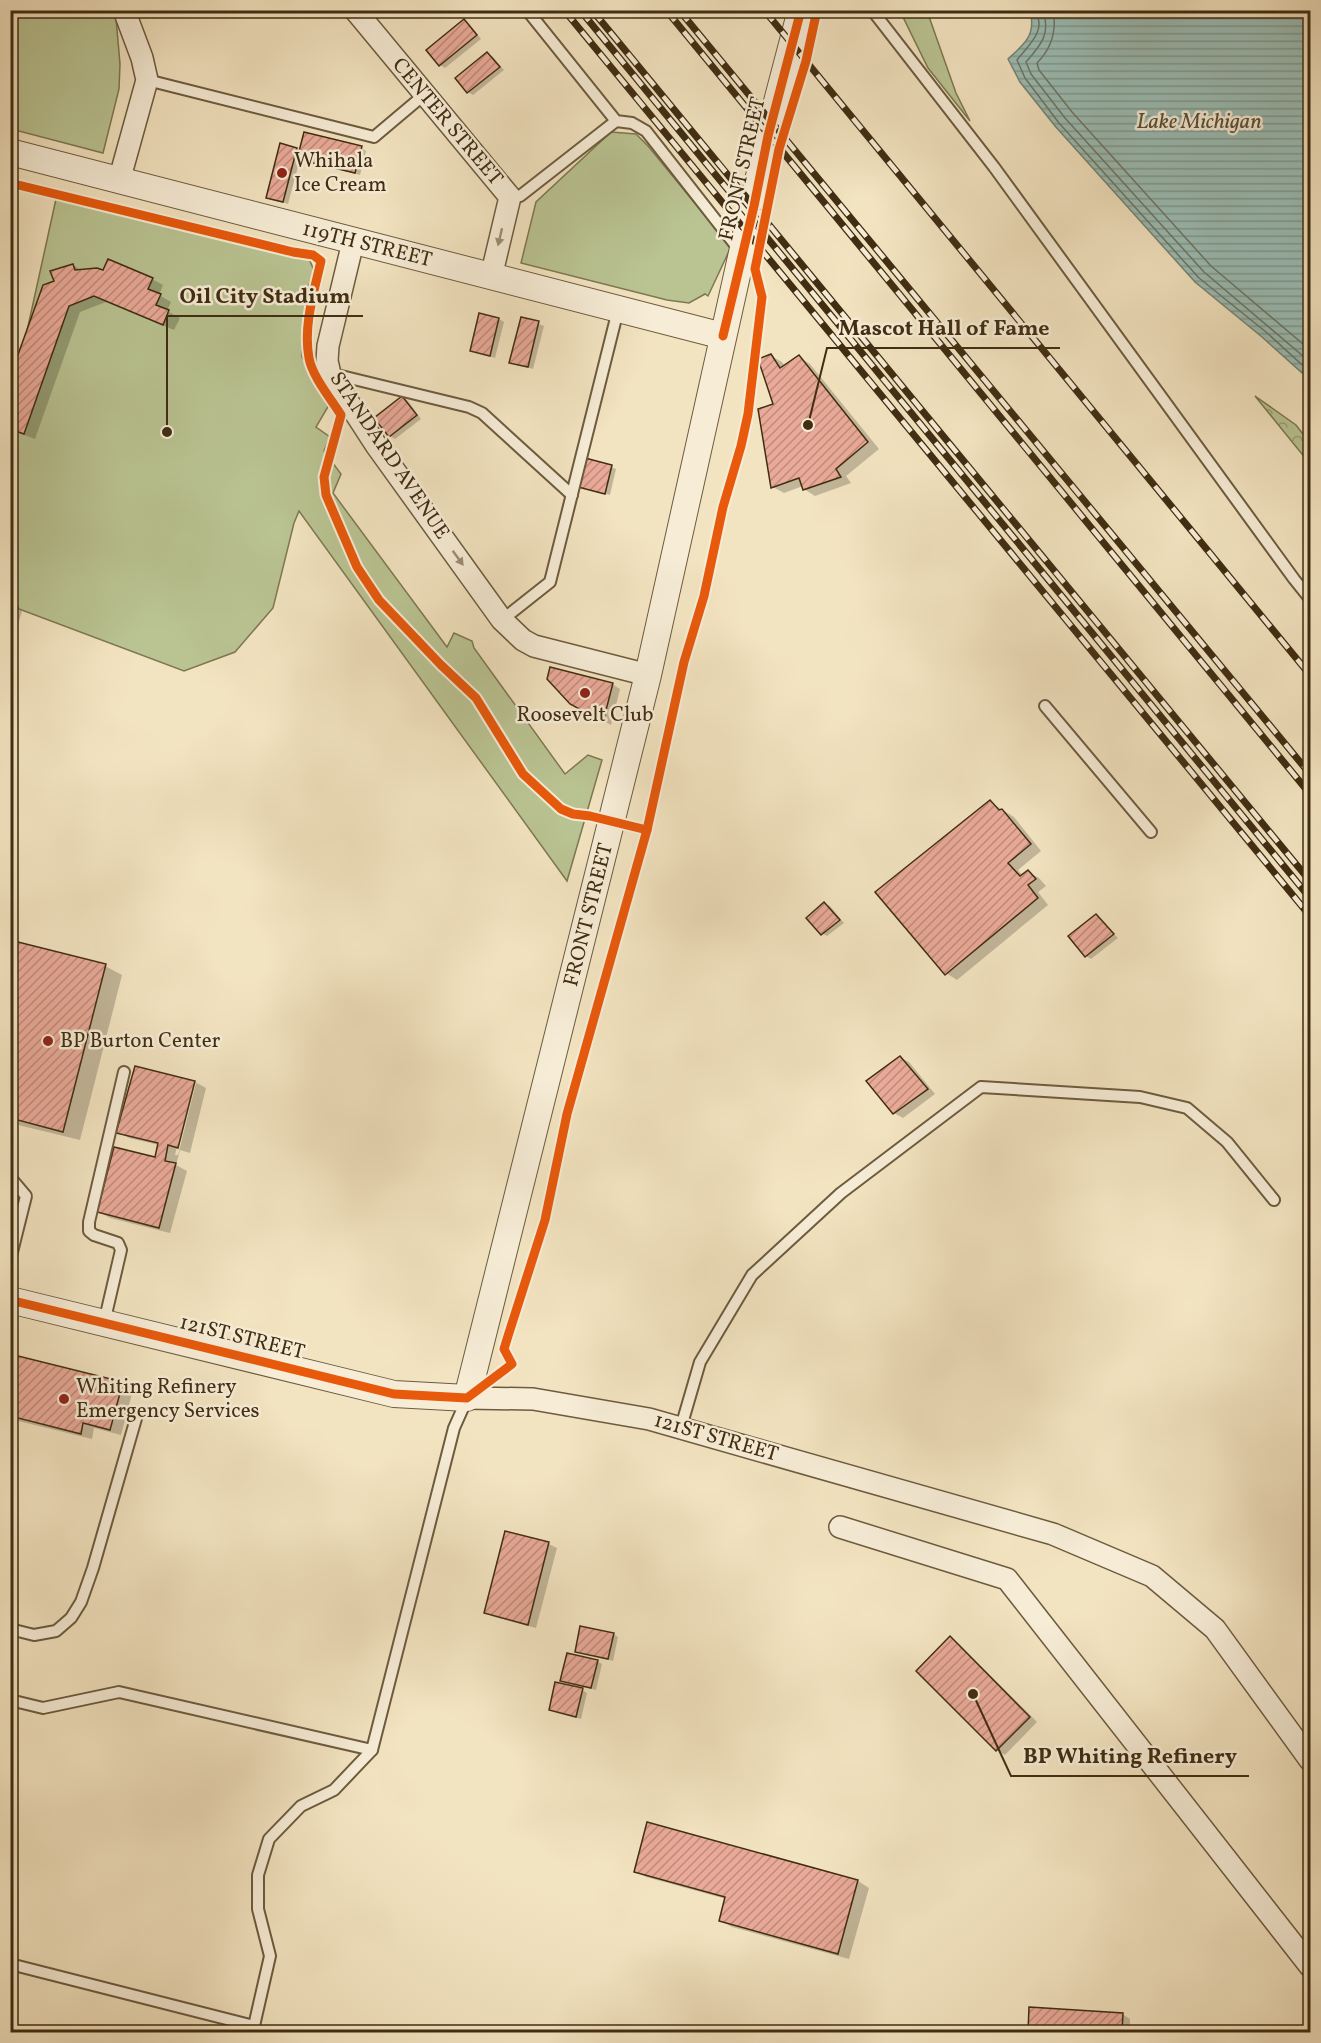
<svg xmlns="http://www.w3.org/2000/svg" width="1321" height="2043" viewBox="0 0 1321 2043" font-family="Vollkorn,serif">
  <defs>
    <pattern id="forest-crowns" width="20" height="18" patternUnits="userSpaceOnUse" patternTransform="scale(1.5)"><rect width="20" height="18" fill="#bac493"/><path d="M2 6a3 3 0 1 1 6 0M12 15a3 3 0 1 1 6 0" fill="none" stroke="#99a077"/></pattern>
    <pattern id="water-rules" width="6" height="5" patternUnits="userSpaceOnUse" patternTransform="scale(1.5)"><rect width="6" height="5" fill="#9bbeb6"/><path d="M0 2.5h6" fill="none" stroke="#809b93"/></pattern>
    <pattern id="building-hatch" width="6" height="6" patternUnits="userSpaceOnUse" patternTransform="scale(1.5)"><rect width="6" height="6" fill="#eaaa99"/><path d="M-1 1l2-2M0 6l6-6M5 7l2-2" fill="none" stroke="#bf8b7b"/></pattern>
  </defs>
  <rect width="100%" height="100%" fill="#f3e4c1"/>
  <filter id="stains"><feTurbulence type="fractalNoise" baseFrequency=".00333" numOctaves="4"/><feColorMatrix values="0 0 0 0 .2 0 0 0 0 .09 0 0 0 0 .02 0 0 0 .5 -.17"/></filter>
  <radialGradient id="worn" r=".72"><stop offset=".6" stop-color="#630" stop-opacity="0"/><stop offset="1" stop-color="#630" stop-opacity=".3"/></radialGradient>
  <g fill="#bac493" stroke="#7d7852" stroke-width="1.5">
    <polygon points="10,11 113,11 116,18 120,64 119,89 103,153 11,129"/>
    <polygon points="900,11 927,11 956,93 970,121 928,68"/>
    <polygon points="611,132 636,134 648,146 731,247 708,296 705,294 689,303 667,300 521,263 536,202"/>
    <polygon points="56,199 297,258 309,259 313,268 312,279 306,290 302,357 329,405 316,427 330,437 324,451 341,474 333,493 447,647 454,633 472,641 474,648 565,774 588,755 602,760 567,881 299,511 294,523 273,608 235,652 184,671 11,606 11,377 27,331"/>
  </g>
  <polygon fill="url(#forest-crowns)" stroke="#7d7852" stroke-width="1.5" points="1255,396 1296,425 1310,443 1310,464"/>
  <path fill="url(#water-rules)" stroke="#778474" stroke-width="1.5" d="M1023 11H1310V380L1262 337 1195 282 1055 126 1020 82 1008 59C1022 46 1035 37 1031 16Z"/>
  <g fill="#0003" fill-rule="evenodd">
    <polygon points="464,21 469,24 481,39 445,68 440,65"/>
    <polygon points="487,54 493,57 504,70 473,95 468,92"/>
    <polygon points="361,148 366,151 360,175 300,159 288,204 268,197 297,149 301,151"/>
    <polygon points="73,265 82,271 152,279 163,285 159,295 171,302 167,311 180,318 174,330 106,302 80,312 35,439 10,430 10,382 56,282"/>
    <polygon points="522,318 544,326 533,369 511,362"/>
    <polygon points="499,319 504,322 495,358 471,350"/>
    <polygon points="771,356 782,362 785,366 799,357 810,364 879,449 846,476 851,483 815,496 804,489 803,486 784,493 773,487 775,405"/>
    <polygon points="403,398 408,401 421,419 395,439 390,436"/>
    <polygon points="611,467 616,469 610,495 579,486"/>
    <polygon points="10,606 22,611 18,625 10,623"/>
    <polygon points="612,684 620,689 611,725 571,703"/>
    <polygon points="990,802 1014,817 1041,851 1018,870 1023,876 1028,872 1039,878 1046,886 1038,892 1048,905 957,980 946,973"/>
    <polygon points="825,904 830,906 844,923 827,936 822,933"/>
    <polygon points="1096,916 1118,938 1091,959 1086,956"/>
    <polygon points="10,942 105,966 122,975 80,1140 10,1123"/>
    <polygon points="901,1058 909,1062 935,1094 903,1118 894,1113 868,1082"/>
    <path d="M136 1068 195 1082 206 1088 190 1153 180 1150 176 1165 187 1171 170 1233 110 1218 99 1212 115 1149 156 1159 159 1145 129 1138 118 1132ZM193 1083H196L178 1155H175Z"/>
    <polygon points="10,1356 122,1383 133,1390 121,1435 94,1428 92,1439 10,1419"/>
    <polygon points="506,1533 549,1544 557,1548 536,1628 494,1617 485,1613"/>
    <polygon points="613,1634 618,1637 613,1661 576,1651"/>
    <polygon points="950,1638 958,1643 1037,1722 1005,1755 997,1750 918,1671"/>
    <polygon points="597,1661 602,1664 596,1690 562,1680"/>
    <polygon points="582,1690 587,1693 581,1719 551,1710"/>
    <polygon points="648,1824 858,1881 869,1888 849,1959 732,1927 721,1921 726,1899 646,1877 635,1871"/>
    <polygon points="1031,2008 1122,2014 1130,2019 1130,2032 1029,2032"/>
  </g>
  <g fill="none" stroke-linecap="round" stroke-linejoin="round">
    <g stroke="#6e7664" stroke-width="1.5">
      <path d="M1033 10C1050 28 1027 47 1017 60L1025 78 1059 123 1199 278 1266 332 1310 372"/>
      <path d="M1043 10C1051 34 1041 45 1026 62L1031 74 1065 118 1204 272 1310 362"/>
      <path d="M1053 10C1057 31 1052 48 1037 63L1039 70 1072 112 1211 266 1310 350"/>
    </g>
  </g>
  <g fill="url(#building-hatch)" stroke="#402d12" stroke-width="1.5">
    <polygon points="464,19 477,35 439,66 426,50"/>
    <polygon points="487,52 500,67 467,93 455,78"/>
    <polygon points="304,132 362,146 355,173 297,159"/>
    <polygon points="280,143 297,148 283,202 266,198"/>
    <polygon points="108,259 153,278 148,289 161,294 156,305 169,310 163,325 94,296 69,306 24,434 10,429 10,377 43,285 54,281 50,271 73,264 75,270 97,268 103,270"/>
    <polygon points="479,313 499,318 490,356 470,351"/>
    <polygon points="521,317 539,321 528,367 509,363"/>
    <polygon points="771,354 780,368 799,355 868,442 836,469 841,477 803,490 799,478 771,488 758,409 773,404 758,359"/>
    <polygon points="402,396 417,415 389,437 374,418"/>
    <polygon points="585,458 612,465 605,494 578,487"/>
    <polygon points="10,605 18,607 13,624 10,623"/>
    <polygon points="550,667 613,683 603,722 570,704 547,679"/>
    <polygon points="990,800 999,810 1002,809 1031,844 1008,863 1020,876 1028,870 1036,879 1028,885 1038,898 945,975 875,892"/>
    <polygon points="824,902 840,920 821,935 806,918"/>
    <polygon points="1096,914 1114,934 1085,957 1068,936"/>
    <polygon points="10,940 106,964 63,1132 10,1118"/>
    <polygon points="900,1056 928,1089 893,1114 866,1081"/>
    <polygon points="135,1066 195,1081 178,1148 168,1145 165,1161 176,1163 159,1228 97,1212 114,1147 155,1157 158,1143 116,1133"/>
    <polygon points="10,1354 123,1382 110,1430 83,1423 81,1434 10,1416"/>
    <polygon points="505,1531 549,1542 528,1625 484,1613"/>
    <polygon points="580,1626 614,1633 608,1659 575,1652"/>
    <polygon points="950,1636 1030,1717 996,1751 916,1671"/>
    <polygon points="567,1653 598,1660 591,1688 560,1681"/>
    <polygon points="555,1682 583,1688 576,1717 549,1710"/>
    <polygon points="647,1822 858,1880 838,1954 719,1921 725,1897 634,1872"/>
    <polygon points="1029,2007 1123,2013 1122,2032 1028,2032"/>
  </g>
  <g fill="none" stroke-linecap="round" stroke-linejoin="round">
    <defs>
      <g id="service">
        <polyline points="527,10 616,121 632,123 646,131 740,251"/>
        <polyline points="872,10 994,167 1294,579 1310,599"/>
        <polyline points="147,80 374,137 425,94"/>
        <polyline points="510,197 520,196 616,121"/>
        <polyline points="333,374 469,407 482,413 572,495"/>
        <polyline points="502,620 550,582 618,310"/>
        <polyline points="1045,706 1151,832"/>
        <polyline points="10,1177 26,1196 10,1260"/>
        <polyline points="104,1323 121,1250 118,1243 94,1235 89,1231 89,1222 124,1072"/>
        <polyline points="681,1427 700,1362 752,1275 841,1193 981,1087 1140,1097 1187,1108 1227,1142 1274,1200"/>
        <polyline points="10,1629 34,1635 56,1631 71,1618 81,1602 93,1568 137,1415"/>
        <polyline points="10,1700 43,1708 119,1692 372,1750"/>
        <polyline points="10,1964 254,2026 270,1956 258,1909 258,1875 269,1839 301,1806 334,1790 372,1750 454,1428 467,1399"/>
      </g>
      <g id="minor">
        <polyline points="355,10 510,197 491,277"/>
        <polyline points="119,181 147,80 142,58 124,10"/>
        <polyline points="353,242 328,346 327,361 330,374 376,445 502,620 523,640 534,646 648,675"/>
        <polyline points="467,1398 533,1399 649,1419 1053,1534 1152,1576 1215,1629 1310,1760"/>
        <polyline points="840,1527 1007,1579 1310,1966"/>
      </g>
      <g id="tertiary">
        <polyline points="10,152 723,336"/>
        <polyline points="10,1300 394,1394 467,1398 648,675 768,136 801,10"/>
      </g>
    </defs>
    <use href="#service" stroke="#6d5b3e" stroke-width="14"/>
    <use href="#minor" stroke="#6d5b3e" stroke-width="24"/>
    <use href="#tertiary" stroke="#6d5b3e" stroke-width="28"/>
    <use href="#service" stroke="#f7edd7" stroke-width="10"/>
    <use href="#minor" stroke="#f7edd7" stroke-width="21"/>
    <use href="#tertiary" stroke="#f7edd7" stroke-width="26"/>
    <defs>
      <g id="rail">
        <polyline points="564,10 1310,916"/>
        <polyline points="580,10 1310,898"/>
        <polyline points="592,10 1310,881"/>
        <polyline points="666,10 1310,794"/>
        <polyline points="679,10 1310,774"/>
        <polyline points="764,10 1310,675"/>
      </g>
    </defs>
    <use href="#rail" stroke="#402d12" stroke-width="7"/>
    <use href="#rail" stroke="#f7edd7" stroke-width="4.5" stroke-dasharray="14" stroke-linecap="butt"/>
    <defs>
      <g id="cycleway">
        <path d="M10 183 293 252 313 255 321 261C314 292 303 326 309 358 312 376 331 399 341 415L324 477 326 495 357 567 379 600 441 665 476 698 523 774 561 809 573 814 590 816 647 830"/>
        <polyline points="723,336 754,206 768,136 801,10"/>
        <polyline points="10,1300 394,1394 467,1398 512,1364 504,1349 508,1336 545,1220 567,1114 647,830 684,662 704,596 723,507 741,446 748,414 762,297 755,269 779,149 806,61 817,10"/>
      </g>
    </defs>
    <use href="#cycleway" stroke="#f7edd7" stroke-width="13"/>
    <use href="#cycleway" stroke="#e8590c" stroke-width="9"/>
  </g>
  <defs><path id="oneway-solid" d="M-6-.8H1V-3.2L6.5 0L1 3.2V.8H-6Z" transform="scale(1.5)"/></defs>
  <g fill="#9c8d74">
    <use href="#oneway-solid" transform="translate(500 237) rotate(103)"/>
    <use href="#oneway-solid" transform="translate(458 558) rotate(54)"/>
  </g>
  <g fill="#8f2418" stroke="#f7edd7" stroke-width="2">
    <circle cx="282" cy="173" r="6"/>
    <circle cx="585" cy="693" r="6"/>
    <circle cx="48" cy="1041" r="6"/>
    <circle cx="64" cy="1399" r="6"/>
  </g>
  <g text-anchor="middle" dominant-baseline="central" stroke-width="5" stroke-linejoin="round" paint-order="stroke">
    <g font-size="21" fill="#402d12" stroke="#f7edd7">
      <text transform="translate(447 122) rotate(50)">CENTER STREET</text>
      <text transform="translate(743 169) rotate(-77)">FRONT STREET</text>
      <text transform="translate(367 245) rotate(14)">119TH STREET</text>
      <text transform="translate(389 456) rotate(56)">STANDARD AVENUE</text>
      <text transform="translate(589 915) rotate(-76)">FRONT STREET</text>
      <text transform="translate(242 1338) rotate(14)">121ST STREET</text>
      <text transform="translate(716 1438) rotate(16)">121ST STREET</text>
    </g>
    <g font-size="21" fill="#402d12" stroke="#f7edd7" text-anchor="start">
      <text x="294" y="161">Whihala<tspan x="294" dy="24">Ice Cream</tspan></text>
      <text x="585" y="715" text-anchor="middle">Roosevelt Club</text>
      <text x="60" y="1041">BP Burton Center</text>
      <text x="76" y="1387">Whiting Refinery<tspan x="76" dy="24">Emergency Services</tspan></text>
    </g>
    <g font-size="22" font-style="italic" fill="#57513b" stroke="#f7edd7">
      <text x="1199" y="122">Lake Michigan</text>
    </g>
  </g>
  <path fill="none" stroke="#402d12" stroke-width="2" d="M167 432L167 316H363M808 425L827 348H1060M973 1694L1011 1776H1249"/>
  <g fill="#402d12" stroke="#f7edd7" stroke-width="2">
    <circle cx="167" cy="432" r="6"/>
    <circle cx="808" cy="425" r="6"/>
    <circle cx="973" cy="1694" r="6"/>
  </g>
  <g font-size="22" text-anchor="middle" font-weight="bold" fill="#402d12" stroke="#f7edd7" stroke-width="5" stroke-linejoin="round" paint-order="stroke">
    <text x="265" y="303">Oil City Stadium</text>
    <text x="944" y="335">Mascot Hall of Fame</text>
    <text x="1130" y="1763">BP Whiting Refinery</text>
  </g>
  <rect width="1321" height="2043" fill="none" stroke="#f3e4c1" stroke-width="36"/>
  <rect x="12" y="12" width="1297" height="2019" fill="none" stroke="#402d12" stroke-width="3"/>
  <rect x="18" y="18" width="1285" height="2007" fill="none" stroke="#402d12" stroke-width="1.5"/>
  <rect width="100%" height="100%" filter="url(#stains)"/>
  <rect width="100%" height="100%" fill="url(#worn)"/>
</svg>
